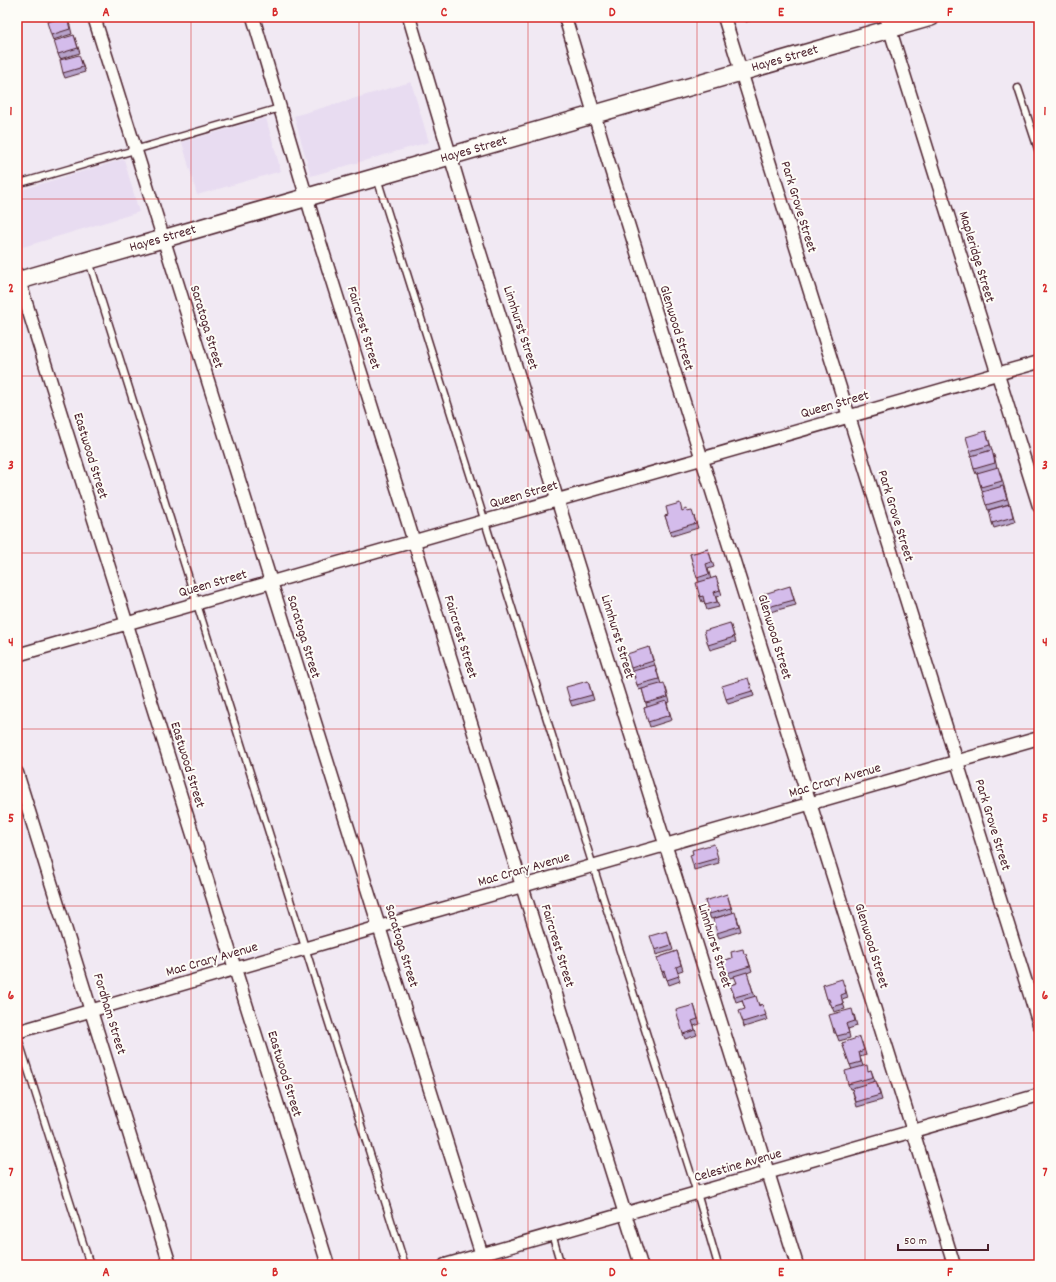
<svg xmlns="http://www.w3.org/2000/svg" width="1056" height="1282" viewBox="0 0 1056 1282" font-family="Dekko,sans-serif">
  <rect width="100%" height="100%" fill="#f1e9f3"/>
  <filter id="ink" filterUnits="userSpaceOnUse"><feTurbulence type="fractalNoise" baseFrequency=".025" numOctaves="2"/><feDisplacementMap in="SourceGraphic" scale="8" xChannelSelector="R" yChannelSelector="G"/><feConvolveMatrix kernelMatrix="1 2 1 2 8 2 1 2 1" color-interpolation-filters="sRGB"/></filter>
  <g filter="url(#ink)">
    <g fill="#e8dcf1">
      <polygon points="411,82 429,142 311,176 294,116"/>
      <polygon points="266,118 281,171 197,195 182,142"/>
      <polygon points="124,159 139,212 23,247 17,227 17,191"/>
    </g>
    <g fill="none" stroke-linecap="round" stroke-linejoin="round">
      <defs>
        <g id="lane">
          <polyline points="1018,88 1039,152"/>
          <polyline points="377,178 593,866 697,1193 718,1265"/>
          <polyline points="17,184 280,108"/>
          <polyline points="89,261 405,1265"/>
          <polyline points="17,1035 90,1265"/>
          <polyline points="552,1234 561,1265"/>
        </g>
        <g id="street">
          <polyline points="94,17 485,1265"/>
          <polyline points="253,17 318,236 641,1265"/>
          <polyline points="409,17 461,192 797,1265"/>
          <polyline points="565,17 607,157 913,1131 954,1265"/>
          <polyline points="724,17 1039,1024"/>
          <polyline points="886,17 1039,506"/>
          <polyline points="17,274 328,1265"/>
          <polyline points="17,655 1039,362"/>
          <polyline points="17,773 170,1265"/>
          <polyline points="17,1032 379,927 1039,738"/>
          <polyline points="445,1265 1039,1095"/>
        </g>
        <polyline id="secondary" points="17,281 931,17"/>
      </defs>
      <use href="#lane" stroke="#4a1f2b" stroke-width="9"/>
      <use href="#street" stroke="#4a1f2b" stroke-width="15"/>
      <use href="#secondary" stroke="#4a1f2b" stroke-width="20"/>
      <use href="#lane" stroke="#fdfcf7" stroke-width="6"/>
      <use href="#street" stroke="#fdfcf7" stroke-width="12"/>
      <use href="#secondary" stroke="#fdfcf7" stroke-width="17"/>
    </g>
    <g fill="#b6a2ca" stroke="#4a1f2b">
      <polygon points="45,17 61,17 47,21"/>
      <polygon points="744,17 759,17 759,18 746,22"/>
      <polygon points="69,22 72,34 53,40 51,35"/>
      <polygon points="74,35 80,53 60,59 58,54"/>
      <polygon points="81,60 85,72 65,78 63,73"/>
      <polygon points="986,431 992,450 982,453 994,455 997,468 1000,472 1009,504 988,510 977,474 976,474 974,469 972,456 970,451"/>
      <polygon points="1010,504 1015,522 994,528 992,523"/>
      <polygon points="682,511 694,516 698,528 672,536 665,516"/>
      <polygon points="708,549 714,567 708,569 711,579 716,577 722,595 716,597 719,607 707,610 704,601 702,602 700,597 699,582 690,554"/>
      <polygon points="790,586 796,605 770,612 768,607"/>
      <polygon points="730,623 736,642 710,650 708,645"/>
      <polygon points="649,647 661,684 666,688 670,702 667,703 672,720 650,727 644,708 647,707 642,689 639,690 631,668"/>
      <polygon points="588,681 594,700 572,706 570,701"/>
      <polygon points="750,683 754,696 728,704 726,699"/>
      <polygon points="715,849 719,863 694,870 693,865"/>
      <polygon points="727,894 733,913 711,919 709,914"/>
      <polygon points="737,917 741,931 719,938 717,933"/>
      <polygon points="667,931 673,950 656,955 655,950"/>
      <polygon points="677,951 683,970 677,972 680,981 669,985 666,976 664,977 657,958"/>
      <polygon points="745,954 748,959 752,971 747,973 755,997 759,1005 762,1004 767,1020 744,1027 743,1022 745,1009 742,1000 736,1002 730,985 737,983 735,977 729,978 723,961"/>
      <polygon points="844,984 848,998 842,1000 845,1009 834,1012 831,1004 829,1004 823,985"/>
      <polygon points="694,1005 700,1024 694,1026 697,1035 685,1039 683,1034"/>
      <polygon points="854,1014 857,1026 848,1029 850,1038 839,1041 836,1033 834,1033 833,1028"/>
      <polygon points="862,1042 866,1055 860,1057 863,1066 869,1071 871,1070 875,1081 878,1086 882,1100 857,1107 852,1089 850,1089 848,1084 852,1070 842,1043"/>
    </g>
    <g fill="#d4bceb" stroke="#4a1f2b">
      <polygon points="65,17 67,17 70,29 51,35 47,22"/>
      <polygon points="74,35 78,48 58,54 54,41"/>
      <polygon points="79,55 83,67 63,73 60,60"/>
      <polygon points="986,431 990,445 970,451 966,437"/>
      <polygon points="992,450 995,463 974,469 971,456"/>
      <polygon points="998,467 1002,481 981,487 977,473"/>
      <polygon points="1003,486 1007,499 986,505 982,492"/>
      <polygon points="680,503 682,511 686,509 687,512 692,511 696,523 670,531 665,516 668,515 666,507"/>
      <polygon points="1010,504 1013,517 992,523 989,510"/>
      <polygon points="708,549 712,562 706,564 709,574 697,578 690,554"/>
      <polygon points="716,577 720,590 714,592 717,602 705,605 703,596 700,597 696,583"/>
      <polygon points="790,586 794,600 768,607 764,594"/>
      <polygon points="730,623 734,637 708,645 704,631"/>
      <polygon points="649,647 653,661 631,668 627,654"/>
      <polygon points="655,665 659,679 637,685 633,671"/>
      <polygon points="748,678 752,691 726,699 722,686"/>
      <polygon points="588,681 592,695 570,701 566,687"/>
      <polygon points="664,683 668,697 646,703 642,689"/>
      <polygon points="666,701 670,715 648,722 644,708"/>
      <polygon points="714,844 718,858 693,865 690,855 693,854 692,850"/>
      <polygon points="727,894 731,908 709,914 705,901"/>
      <polygon points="735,912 739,926 717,933 713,919"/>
      <polygon points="667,931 671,945 655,950 650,936"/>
      <polygon points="743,949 744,954 746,954 750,966 727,973 723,961 732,958 731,952"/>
      <polygon points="677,951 681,965 676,967 679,976 667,980 664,971 662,972 657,958"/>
      <polygon points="747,972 753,992 735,997 730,985 737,983 734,976"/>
      <polygon points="842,979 846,993 841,995 843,1004 832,1007 829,999 827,999 823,985"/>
      <polygon points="756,996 759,1006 762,1004 766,1015 743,1022 739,1011 745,1009 742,1000"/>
      <polygon points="694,1005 698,1019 692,1021 695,1030 683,1034 676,1010"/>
      <polygon points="852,1009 855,1021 846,1024 849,1033 837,1036 834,1028 833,1028 829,1015"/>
      <polygon points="860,1037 864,1050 859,1052 861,1062 850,1065 842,1043"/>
      <polygon points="867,1065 868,1071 871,1070 873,1077 848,1084 845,1071"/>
      <polygon points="876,1081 880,1095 856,1102 852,1088"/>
    </g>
  </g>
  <path fill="none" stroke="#d62828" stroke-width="1" stroke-opacity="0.55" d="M191 17V1265M359 17V1265M528 17V1265M697 17V1265M865 17V1265M17 199H1039M17 376H1039M17 553H1039M17 729H1039M17 906H1039M17 1083H1039"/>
  <g text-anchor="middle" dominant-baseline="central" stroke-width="4" stroke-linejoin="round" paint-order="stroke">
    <g font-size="14" fill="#4a1f2b" stroke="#fdfcf7">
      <text transform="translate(785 59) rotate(-16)">Hayes Street</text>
      <text transform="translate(474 150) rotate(-16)">Hayes Street</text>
      <text transform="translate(798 207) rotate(73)">Park Grove Street</text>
      <text transform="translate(163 239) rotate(-16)">Hayes Street</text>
      <text transform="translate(976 257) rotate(73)">Mapleridge Street</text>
      <text transform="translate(206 327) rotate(73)">Saratoga Street</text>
      <text transform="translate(363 328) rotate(73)">Faircrest Street</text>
      <text transform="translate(520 328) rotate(72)">Linnhurst Street</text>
      <text transform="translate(676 328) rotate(73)">Glenwood Street</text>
      <text transform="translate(835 405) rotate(-16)">Queen Street</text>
      <text transform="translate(90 456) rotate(73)">Eastwood Street</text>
      <text transform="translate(524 495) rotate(-16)">Queen Street</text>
      <text transform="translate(895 516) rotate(73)">Park Grove Street</text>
      <text transform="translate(213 584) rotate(-16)">Queen Street</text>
      <text transform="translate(303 637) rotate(73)">Saratoga Street</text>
      <text transform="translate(460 637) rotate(73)">Faircrest Street</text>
      <text transform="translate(617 637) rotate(73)">Linnhurst Street</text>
      <text transform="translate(774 637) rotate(73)">Glenwood Street</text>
      <text transform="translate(187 765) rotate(73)">Eastwood Street</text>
      <text transform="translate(835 781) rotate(-16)">Mac Crary Avenue</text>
      <text transform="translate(992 825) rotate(73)">Park Grove Street</text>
      <text transform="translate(524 870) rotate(-16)">Mac Crary Avenue</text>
      <text transform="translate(401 946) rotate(73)">Saratoga Street</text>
      <text transform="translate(557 946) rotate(73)">Faircrest Street</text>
      <text transform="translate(714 946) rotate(73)">Linnhurst Street</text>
      <text transform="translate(871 946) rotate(73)">Glenwood Street</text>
      <text transform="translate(212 960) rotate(-16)">Mac Crary Avenue</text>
      <text transform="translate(109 1014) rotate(73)">Fordham Street</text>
      <text transform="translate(284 1074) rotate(73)">Eastwood Street</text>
      <text transform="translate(738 1166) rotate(-16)">Celestine Avenue</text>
    </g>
  </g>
  <rect width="1056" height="1282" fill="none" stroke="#fdfcf7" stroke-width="44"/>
  <path d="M898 1244v6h90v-6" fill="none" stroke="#4a1f2b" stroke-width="2"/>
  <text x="904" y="1244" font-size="12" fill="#4a1f2b" stroke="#fdfcf7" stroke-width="3" paint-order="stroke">50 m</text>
  <rect x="22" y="22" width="1012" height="1238" fill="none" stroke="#d62828" stroke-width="1.5"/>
  <g font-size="13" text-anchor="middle" font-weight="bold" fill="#d62828">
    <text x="106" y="16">A</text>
    <text x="275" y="16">B</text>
    <text x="444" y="16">C</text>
    <text x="612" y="16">D</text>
    <text x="781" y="16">E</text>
    <text x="950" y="16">F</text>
    <text x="11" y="115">1</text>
    <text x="1045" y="115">1</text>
    <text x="11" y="292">2</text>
    <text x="1045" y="292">2</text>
    <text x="11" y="469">3</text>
    <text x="1045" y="469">3</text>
    <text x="11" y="646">4</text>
    <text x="1045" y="646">4</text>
    <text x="11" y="822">5</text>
    <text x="1045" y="822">5</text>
    <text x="11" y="999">6</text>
    <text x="1045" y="999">6</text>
    <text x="11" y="1176">7</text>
    <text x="1045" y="1176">7</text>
    <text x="106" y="1276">A</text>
    <text x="275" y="1276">B</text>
    <text x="444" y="1276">C</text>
    <text x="612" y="1276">D</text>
    <text x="781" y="1276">E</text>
    <text x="950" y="1276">F</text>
  </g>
</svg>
